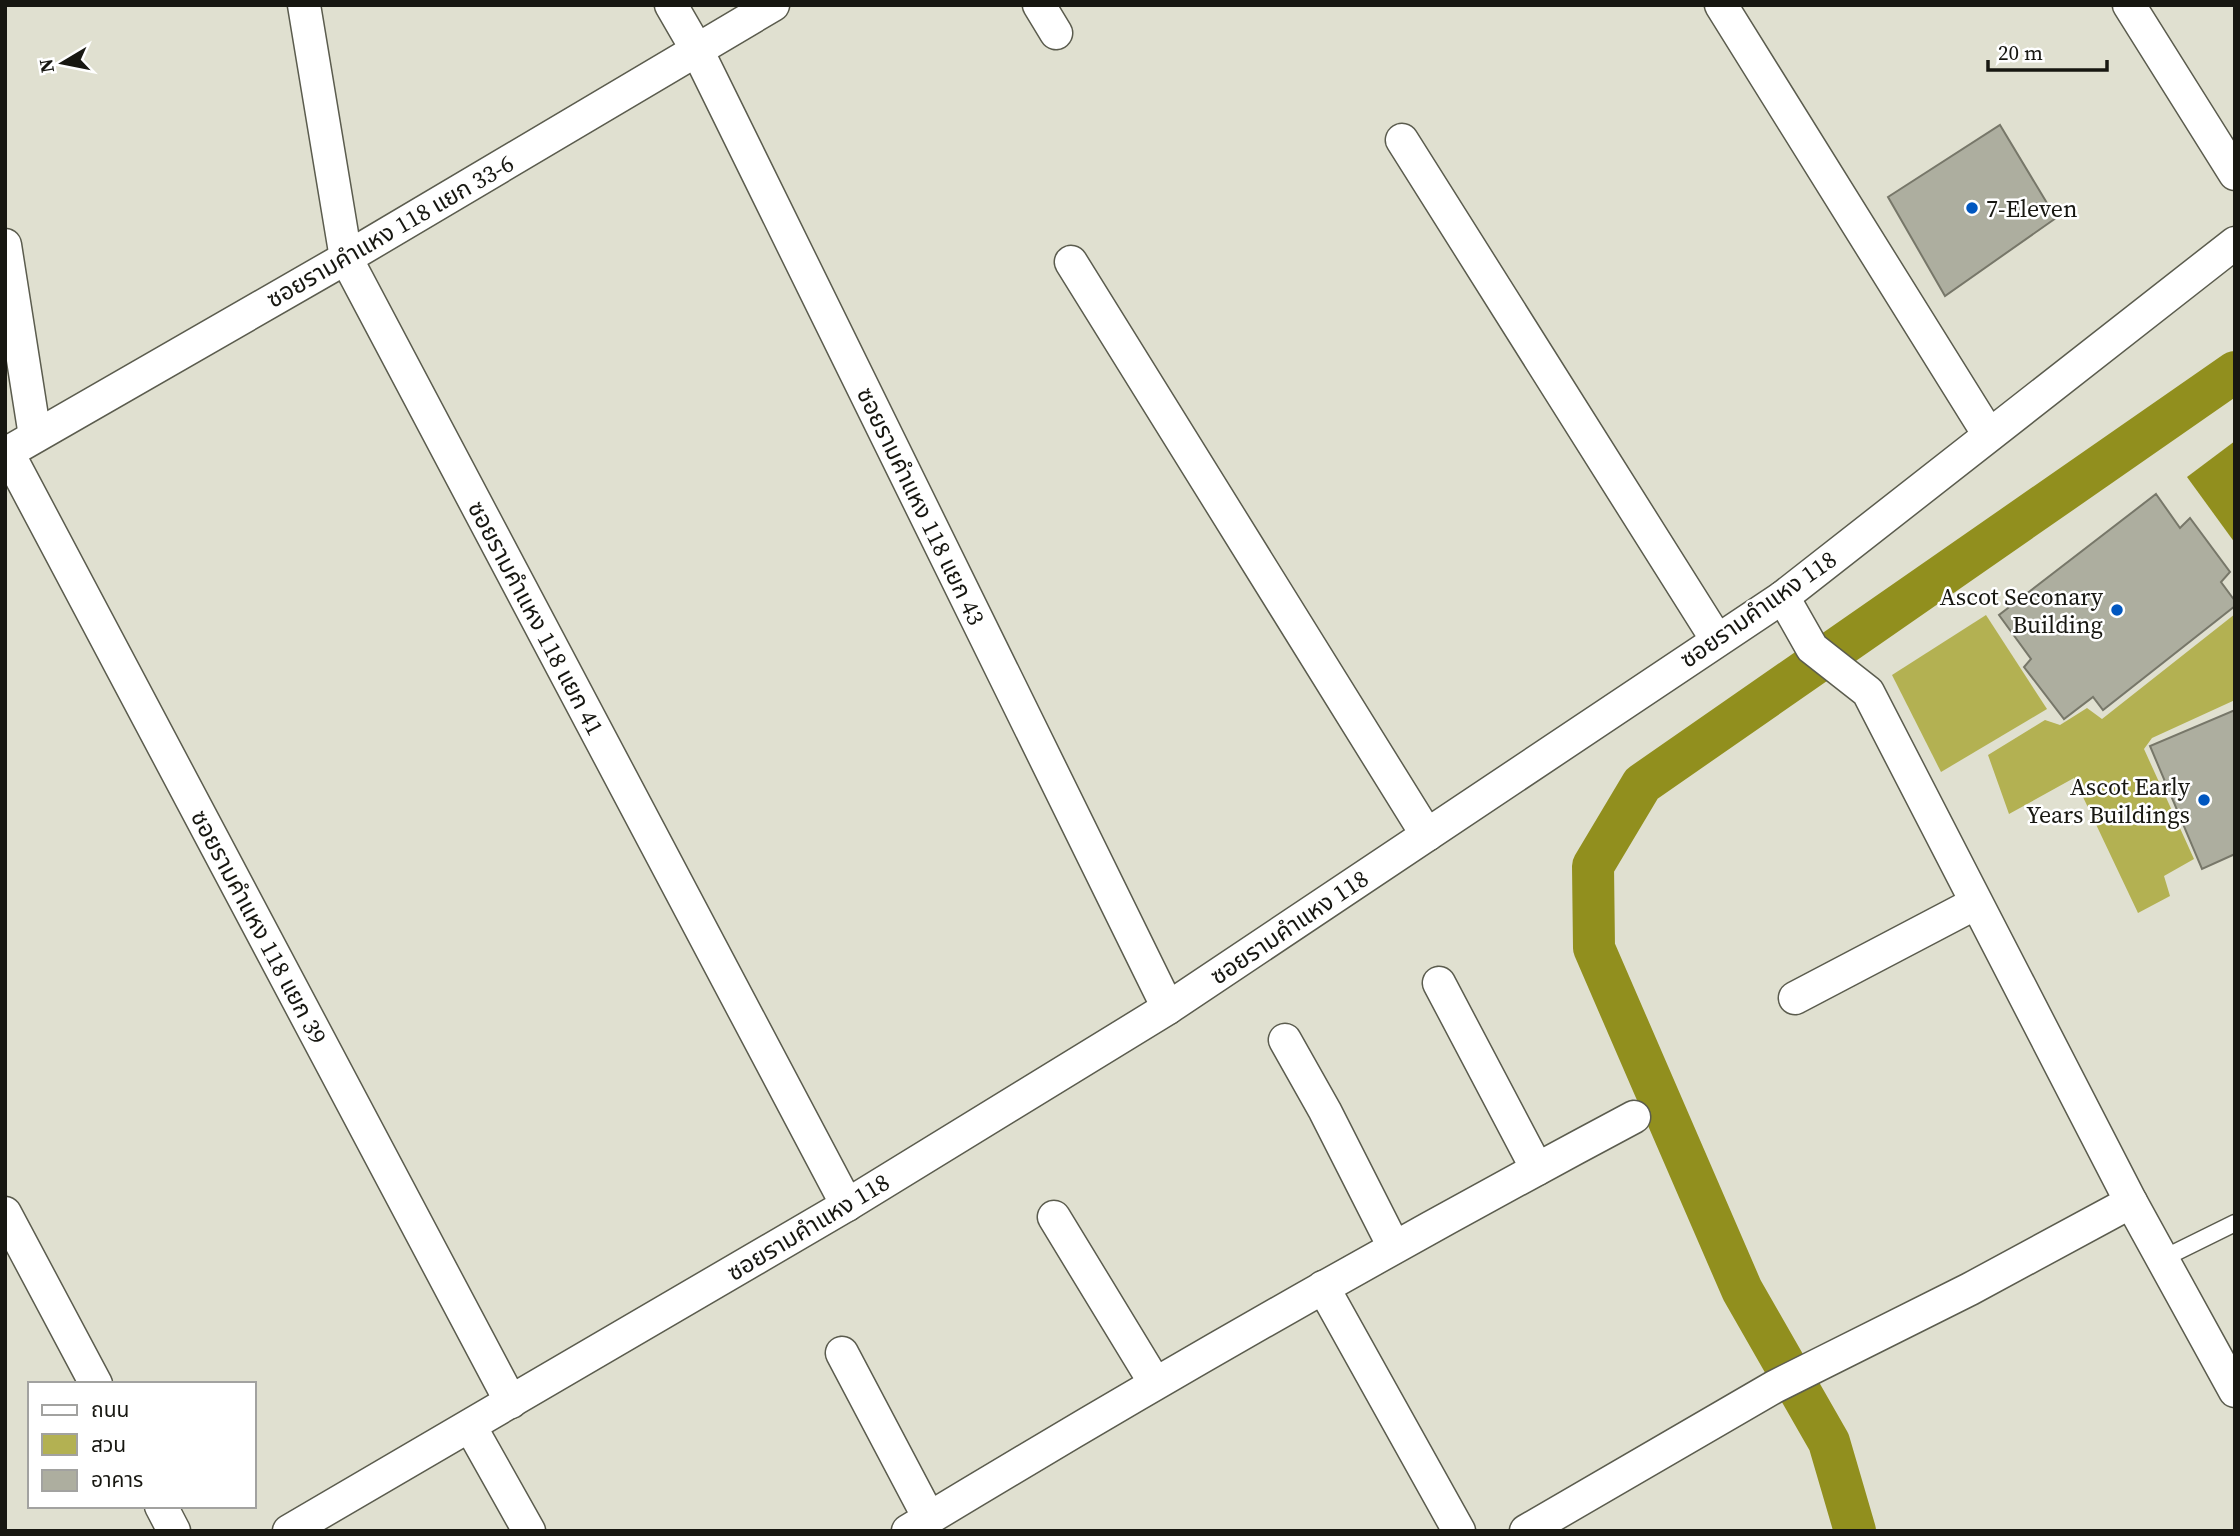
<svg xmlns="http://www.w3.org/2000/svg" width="2240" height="1536" viewBox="0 0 2240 1536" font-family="'Source Serif 4','Noto Sans Thai',serif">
  <rect width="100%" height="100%" fill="#e0e0d0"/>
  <g fill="#b3b152">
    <polygon points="2235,614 2235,700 2152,738 2144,749 2194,859 2164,876 2170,896 2138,913 2074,778 2009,814 1988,755 2045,720 2060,725 2087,708 2102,719"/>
    <polygon points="1986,615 2047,709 1941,772 1892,675"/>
  </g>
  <polygon fill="#918f1e" points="2235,441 2235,543 2187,477"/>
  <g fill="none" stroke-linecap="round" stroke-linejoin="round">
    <polyline stroke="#918f1e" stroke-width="42" points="1855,1531 1829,1442 1742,1290 1594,948 1593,866 1642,784 2235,372"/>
  </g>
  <g fill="#adae9f" stroke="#777769" stroke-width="2">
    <polygon points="2000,125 2056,218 1945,296 1888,197"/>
    <polygon points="2156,494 2180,528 2190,518 2230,572 2221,582 2235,601 2235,606 2103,710 2093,697 2064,719 2024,667 2031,659 1999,615"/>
    <polygon points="2235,710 2235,854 2202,869 2150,746"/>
  </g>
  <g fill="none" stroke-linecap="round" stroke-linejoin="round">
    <defs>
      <polyline id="lane" points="2162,1259 2235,1223"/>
      <g id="street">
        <polyline points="304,5 346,258 847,1205"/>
        <polyline points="671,5 697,50 1168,1008"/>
        <polyline points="1039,5 1056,33"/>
        <polyline points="1721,5 1989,435"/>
        <polyline points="2129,5 2235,174"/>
        <polyline points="1402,140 1717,640"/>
        <polyline points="5,245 35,436"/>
        <polyline points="1071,262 1427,835"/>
        <polyline points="8,453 511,1402"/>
        <polyline points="5,454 346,258 773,5"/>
        <polyline points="1783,597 1812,648 1868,692 2131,1202 2235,1391"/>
        <polyline points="1439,983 1537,1169"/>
        <polyline points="1795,998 1976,903"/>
        <polyline points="1285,1040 1325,1111 1394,1247"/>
        <polyline points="5,1213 96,1384"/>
        <polyline points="1054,1217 1155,1383"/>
        <polyline points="1323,1287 1459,1531"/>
        <polyline points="842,1353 929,1518"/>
        <polyline points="470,1426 529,1531"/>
        <polyline points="161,1506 174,1531"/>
        <polyline points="289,1531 847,1205 1168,1008 1783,597 2235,243"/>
        <path d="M908 1531C1147 1386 1388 1248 1634 1117"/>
        <polyline points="1526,1531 1774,1387 1970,1289 2131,1202"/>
      </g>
    </defs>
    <use href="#lane" stroke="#5b5c4e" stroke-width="19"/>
    <use href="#street" stroke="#5b5c4e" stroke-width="35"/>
    <use href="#lane" stroke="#fff" stroke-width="16"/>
    <use href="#street" stroke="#fff" stroke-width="32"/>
  </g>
  <g fill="#0057c0" stroke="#fff" stroke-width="2.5">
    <circle cx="1972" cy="208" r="7"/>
    <circle cx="2117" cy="610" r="7"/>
    <circle cx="2204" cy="800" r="7"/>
  </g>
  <g text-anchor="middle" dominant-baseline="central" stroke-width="5" stroke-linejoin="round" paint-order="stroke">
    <g font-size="24" fill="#171711" stroke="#fff" text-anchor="end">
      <text x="1986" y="208" text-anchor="start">7-Eleven</text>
      <text x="2103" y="596">Ascot Seconary<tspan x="2103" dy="28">Building</tspan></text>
      <text x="2190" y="786">Ascot Early<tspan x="2190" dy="28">Years Buildings</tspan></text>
    </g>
    <g font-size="24" fill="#171711" stroke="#fff">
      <text transform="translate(390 231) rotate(-30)">ซอยรามคำแหง 118 แยก 33-6</text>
      <text transform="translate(921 506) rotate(64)">ซอยรามคำแหง 118 แยก 43</text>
      <text transform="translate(1758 609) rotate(-35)">ซอยรามคำแหง 118</text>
      <text transform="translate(536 618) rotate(62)">ซอยรามคำแหง 118 แยก 41</text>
      <text transform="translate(259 927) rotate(62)">ซอยรามคำแหง 118 แยก 39</text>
      <text transform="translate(1289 927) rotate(-34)">ซอยรามคำแหง 118</text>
      <text transform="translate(808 1227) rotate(-31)">ซอยรามคำแหง 118</text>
    </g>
  </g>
  <rect width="2240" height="1536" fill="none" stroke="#171711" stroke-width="14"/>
  <rect x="28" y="1382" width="228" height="126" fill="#ffffff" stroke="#a2a2a0" stroke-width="2"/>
  <rect x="42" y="1405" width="35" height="10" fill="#ffffff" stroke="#a2a2a0" stroke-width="2"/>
  <text x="91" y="1417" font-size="21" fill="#171711">ถนน</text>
  <rect x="42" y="1434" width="35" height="21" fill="#b3b152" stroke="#a2a2a0" stroke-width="2"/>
  <text x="91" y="1452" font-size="21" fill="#171711">สวน</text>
  <rect x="42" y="1470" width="35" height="21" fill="#adae9f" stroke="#a2a2a0" stroke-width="2"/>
  <text x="91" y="1487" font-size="21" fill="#171711">อาคาร</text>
  <g transform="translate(63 63) rotate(260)" stroke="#ffffff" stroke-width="5" paint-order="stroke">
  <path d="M0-5L12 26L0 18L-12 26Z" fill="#171711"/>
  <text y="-10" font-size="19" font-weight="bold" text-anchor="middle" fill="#171711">N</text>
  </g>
  <path d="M1988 60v10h119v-10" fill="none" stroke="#171711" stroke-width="3.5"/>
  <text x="1998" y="60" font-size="21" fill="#171711" stroke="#ffffff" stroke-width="5" paint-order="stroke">20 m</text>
</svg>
